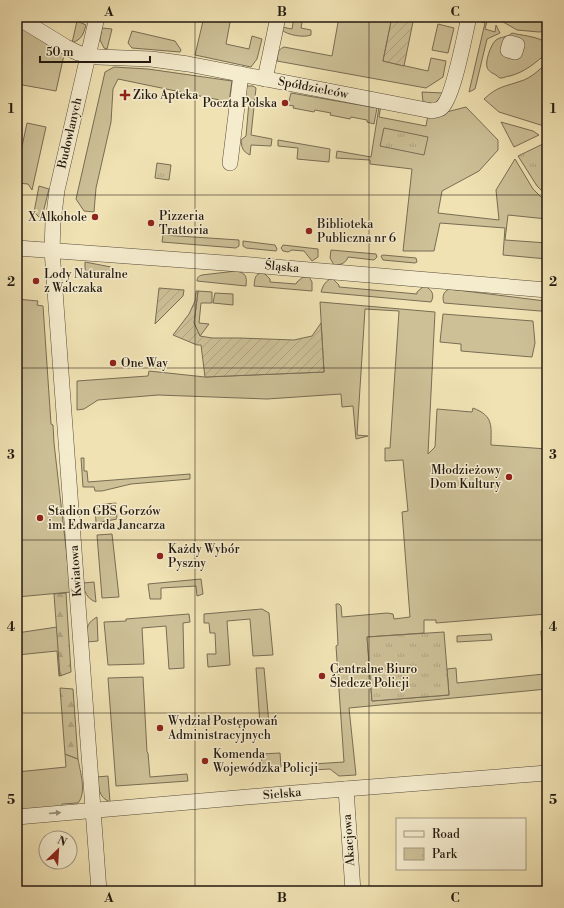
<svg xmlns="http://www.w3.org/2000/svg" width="564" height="908" viewBox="0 0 564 908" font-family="'Libre Bodoni',serif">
  <defs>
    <pattern id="forest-firs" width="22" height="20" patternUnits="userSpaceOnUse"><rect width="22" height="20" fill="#cdc097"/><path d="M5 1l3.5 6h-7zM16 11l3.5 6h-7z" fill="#b0a481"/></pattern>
    <pattern id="park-tufts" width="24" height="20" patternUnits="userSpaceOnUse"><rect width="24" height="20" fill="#cdc097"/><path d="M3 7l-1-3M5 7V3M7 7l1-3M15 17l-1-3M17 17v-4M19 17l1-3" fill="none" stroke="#b0a481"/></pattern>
    <pattern id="garden-furrows" width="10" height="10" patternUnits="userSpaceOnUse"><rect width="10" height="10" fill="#cdc097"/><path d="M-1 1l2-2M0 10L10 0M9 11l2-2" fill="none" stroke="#b0a481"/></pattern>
  </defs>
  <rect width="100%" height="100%" fill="#f0e2b3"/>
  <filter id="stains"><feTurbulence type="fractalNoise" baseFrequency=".005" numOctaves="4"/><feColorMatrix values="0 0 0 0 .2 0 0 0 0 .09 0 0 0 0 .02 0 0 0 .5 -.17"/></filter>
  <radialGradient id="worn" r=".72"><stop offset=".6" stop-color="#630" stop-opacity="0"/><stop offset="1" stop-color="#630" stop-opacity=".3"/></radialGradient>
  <g fill="#cdc097" stroke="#786d54">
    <polygon points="204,17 231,17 226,44 249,49 252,36 262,39 257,59 251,67 195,55"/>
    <path d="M294 17H303L301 28 311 30V35C304 38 287 35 282 30V27L292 29Z"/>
    <path d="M339 17H392L383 61 428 71 431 58 446 61 443 77 426 88 277 61C278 54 277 50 284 47L332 56Z"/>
    <polygon points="477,17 487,18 487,21 485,29 495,32 496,25 500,33 487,39 475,89 469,92 485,23 476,20"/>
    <polygon points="499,17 514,18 514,17 547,17 547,31 539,32 517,30 498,19"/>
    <path d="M77 21 86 25C83 35 82 39 72 43Z"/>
    <polygon points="438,24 454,28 448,53 432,50"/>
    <polygon points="17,25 64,55 56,91 17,84"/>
    <polygon points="102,28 112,29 107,49 104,48 100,40"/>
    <polygon points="132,31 175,41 181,50 180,52 132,48 128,43"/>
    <path d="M512 33C519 35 542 37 545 43 547 46 547 50 547 53 535 63 525 72 510 76 507 76 504 78 501 78 499 78 498 77 496 75 492 73 488 71 487 67 485 61 491 45 495 41 500 36 507 38 512 33Z"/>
    <path d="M547 63V127L499 112 484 99C498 86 504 87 521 81 531 78 539 70 547 63Z"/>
    <polygon points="114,67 148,69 232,81 229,102 118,79 113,89 111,122 96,188 94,212 84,211 76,199 105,72"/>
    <path d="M246 86H253L256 88 251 135 272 139 271 146 251 145 250 155C242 151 242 148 241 140L246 136 249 102 244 100Z"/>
    <polygon points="422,92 443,93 435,104 423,102"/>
    <polygon points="291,93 377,108 374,124 367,122 367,120 351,117 350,119 330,115 331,113 315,110 314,112 293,108 294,106 288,105"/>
    <polygon points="381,105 379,117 426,126 428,115 435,115 466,107 498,140 498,150 479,171 442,191 438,213 499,220 496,190 515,159 533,189 547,203 547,219 508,215 505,240 547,243 547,259 503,255 505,228 440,223 434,251 403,251 412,169 370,164 370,160 336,158 337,151 371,157 379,107"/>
    <polygon points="501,122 533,131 539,135 514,147"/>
    <polygon points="27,123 46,127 32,190 28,184 17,183 17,170"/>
    <polygon points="278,140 330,149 329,162 297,159 298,148 278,146"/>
    <polygon points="39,186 49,189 42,217 39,217 34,212"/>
    <polygon points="163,235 239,240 239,246 236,248 162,242"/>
    <polygon points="243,241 275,245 277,249 276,251 246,248 243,246"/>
    <polygon points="283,245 318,249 318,257 312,261 304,251 292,250 288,252 283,251 281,248"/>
    <path d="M331 250 376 254 377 257 374 260 348 257C346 263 341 265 334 265L330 258Z"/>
    <polygon points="383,255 416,258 417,262 415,263 383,260 381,256"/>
    <polygon points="85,262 111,267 113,269 113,274 95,272 95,271 92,271 92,272 87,272 85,269"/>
    <path d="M236 271C246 273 247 276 246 286L197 281C197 277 199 276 202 275Z"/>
    <path d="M260 273 265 274 270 279V282L296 284 297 282 303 277H309L312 282V291L254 286C255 280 254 276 260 273Z"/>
    <path d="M330 279H333L339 285V287L417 294V292L424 286C432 289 435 295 431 302L321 292C323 286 324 283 330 279Z"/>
    <path d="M449 289 545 301V308L544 311H540L444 303C442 297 443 292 449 289Z"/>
    <polygon points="198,291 212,292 212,303 201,303 199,323 209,324 200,336 194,323"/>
    <polygon points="215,293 233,294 233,305 213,303"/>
    <polygon points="17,299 38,301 37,305 43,306 51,424 53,425 54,443 71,592 17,597"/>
    <path d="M320 302 435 312 428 454 435 447 437 409 472 412 473 408C494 416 491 426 491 445L547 449V614L436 623V620H424V633L367 637 372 701 449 695 447 669 456 668 457 683 544 674 541 631 547 630V689L349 708 356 775 339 776 330 769 312 770V764L344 762 336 646 338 645 336 604H339L341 606 342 617 387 613 393 614 394 619 410 617 402 512 408 511 403 460 385 461V448H390L399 311 365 309 357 435 368 436 356 439 353 406 342 407 341 394 267 399 158 395 98 400 84 409 77 410V381L148 376 149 371 205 377 324 372Z"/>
    <polygon points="443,314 533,321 535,343 532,357 461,351 461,344 440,342"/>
    <polygon points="81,458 84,458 84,471 87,471 88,482 190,474 190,479 131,484 102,491 95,491 94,487 83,487"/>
    <polygon points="116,503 117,519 96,523 95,505"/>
    <polygon points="112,534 119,597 102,598 97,535"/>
    <polygon points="201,579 203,594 197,596 196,586 161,588 161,599 150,599 148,584"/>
    <path d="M94 582 96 602C87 599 84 591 83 583Z"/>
    <polygon points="262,609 269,613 273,655 253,656 250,619 227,621 230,665 208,667 207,654 216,654 215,633 210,633 209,623 204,623 204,614"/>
    <polygon points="189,614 190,622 183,623 184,668 169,669 166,626 142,628 144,664 108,665 104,622 126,621 126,619"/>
    <path d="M97 617 98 641 87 642C87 629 85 624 97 617Z"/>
    <polygon points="57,627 60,676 59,676 57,651 17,655 17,633"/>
    <polygon points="491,634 492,640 457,642 457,636"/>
    <polygon points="256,668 264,668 269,724 260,724"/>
    <polygon points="143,677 147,752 148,753 150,777 187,774 188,781 116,786 108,678"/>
    <polygon points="280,753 281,767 262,768 261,754"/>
    <path d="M65 754 78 759C80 771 87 793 78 803L62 804 61 810 17 813V772L66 767Z"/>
    <path d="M108 776 110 802C98 797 99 788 97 777Z"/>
  </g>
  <g fill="url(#forest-firs)" stroke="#786d54">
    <polygon points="66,593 71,672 60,676 54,594"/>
    <polygon points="60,688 73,689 78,759 65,754"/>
  </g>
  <g fill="url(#park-tufts)" stroke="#786d54">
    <polygon points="384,128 428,137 424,155 380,146"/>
    <polygon points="547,142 547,196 537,186 518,156"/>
    <polygon points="157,163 171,165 169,180 155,178"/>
    <polygon points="444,632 449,695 372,701 367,637"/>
  </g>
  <g fill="url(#garden-furrows)" stroke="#786d54">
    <polygon points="392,17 414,17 404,66 383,61"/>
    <polygon points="159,288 184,290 183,296 155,324"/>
    <polygon points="196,291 198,291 194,323 200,336 212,338 239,338 294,340 312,336 321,323 324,372 205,377 201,345 197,345 173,335 189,314 195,301"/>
  </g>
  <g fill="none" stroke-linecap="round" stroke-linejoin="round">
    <defs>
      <g id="minor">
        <path d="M17 17 66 47 78 53 98 57 151 59 188 64 432 111C435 110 439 110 441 108 453 100 465 33 469 17"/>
        <polyline points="97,17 57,190 53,222 52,250 99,891"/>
        <polygon points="510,43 517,45 515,52 508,50"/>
        <polyline points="265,79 278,17"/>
        <polyline points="230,163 241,74"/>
        <polyline points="17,248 252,265 547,290"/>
        <polyline points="346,789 353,891"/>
        <polyline points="17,817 294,793 547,773"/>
      </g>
    </defs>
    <use href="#minor" stroke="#564c3a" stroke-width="16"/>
    <use href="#minor" stroke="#f5ecce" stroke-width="15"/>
  </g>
  <defs><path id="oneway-solid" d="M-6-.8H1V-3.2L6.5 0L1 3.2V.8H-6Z"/></defs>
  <use fill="#968e79" href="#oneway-solid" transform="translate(55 813) rotate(-5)"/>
  <path fill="none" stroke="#231a11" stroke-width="1" stroke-opacity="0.55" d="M195 17V891M369 17V891M17 195H547M17 368H547M17 540H547M17 713H547"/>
  <g fill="#8f2418" stroke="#f5ecce" stroke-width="1.5">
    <path d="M123 89h4v4h4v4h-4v4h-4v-4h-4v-4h4z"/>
    <circle cx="285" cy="103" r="4"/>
    <circle cx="95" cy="217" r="4"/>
    <circle cx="151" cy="223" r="4"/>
    <circle cx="309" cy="231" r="4"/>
    <circle cx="36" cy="281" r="4"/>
    <circle cx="113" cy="363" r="4"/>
    <circle cx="509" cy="477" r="4"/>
    <circle cx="40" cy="518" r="4"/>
    <circle cx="160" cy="556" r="4"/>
    <circle cx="322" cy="676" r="4"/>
    <circle cx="160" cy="728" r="4"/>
    <circle cx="205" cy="761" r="4"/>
  </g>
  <g text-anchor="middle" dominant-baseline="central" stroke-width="3" stroke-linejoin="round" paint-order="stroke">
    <g font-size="12" fill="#231a11" stroke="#f5ecce">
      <text transform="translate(313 88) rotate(11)">Spółdzielców</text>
      <text transform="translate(70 133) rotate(-77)">Budowlanych</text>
      <text transform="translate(282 267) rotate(5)">Śląska</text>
      <text transform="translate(76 571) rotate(-94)">Kwiatowa</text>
      <text transform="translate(282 794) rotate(-5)">Sielska</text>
      <text transform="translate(349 840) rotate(-94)">Akacjowa</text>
    </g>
    <g font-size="12" fill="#231a11" stroke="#f5ecce" text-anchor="start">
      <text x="133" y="95">Ziko Apteka</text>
      <text x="277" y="103" text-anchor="end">Poczta Polska</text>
      <text x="159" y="216">Pizzeria<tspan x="159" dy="14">Trattoria</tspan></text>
      <text x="87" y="217" text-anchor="end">X Alkohole</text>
      <text x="317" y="224">Biblioteka<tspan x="317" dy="14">Publiczna nr 6</tspan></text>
      <text x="44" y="274">Lody Naturalne<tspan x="44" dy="14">z Walczaka</tspan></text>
      <text x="121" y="363">One Way</text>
      <text x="501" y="470" text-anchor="end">Młodzieżowy<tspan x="501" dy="14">Dom Kultury</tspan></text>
      <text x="48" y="511">Stadion GBS Gorzów<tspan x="48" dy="14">im. Edwarda Jancarza</tspan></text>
      <text x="168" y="549">Każdy Wybór<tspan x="168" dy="14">Pyszny</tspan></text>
      <text x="330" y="669">Centralne Biuro<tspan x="330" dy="14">Śledcze Policji</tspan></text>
      <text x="168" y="721">Wydział Postępowań<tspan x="168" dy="14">Administracyjnych</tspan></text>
      <text x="213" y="754">Komenda<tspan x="213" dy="14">Wojewódzka Policji</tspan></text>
    </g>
  </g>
  <rect width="564" height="908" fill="none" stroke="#f0e2b3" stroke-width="44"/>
  <rect x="396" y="818" width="130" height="52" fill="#f5ecce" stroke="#a19882"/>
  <rect x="404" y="831" width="20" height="6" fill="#f5ecce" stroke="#a19882"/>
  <text x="432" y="838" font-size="12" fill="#231a11">Road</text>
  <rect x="404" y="848" width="20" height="12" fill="url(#park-tufts)" stroke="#a19882"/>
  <text x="432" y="858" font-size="12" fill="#231a11">Park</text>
  <g transform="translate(58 850) rotate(25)"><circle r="19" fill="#f5ecce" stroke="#a19882"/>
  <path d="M0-3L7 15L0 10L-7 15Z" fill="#8f2418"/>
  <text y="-6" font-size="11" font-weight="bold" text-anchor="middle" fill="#231a11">N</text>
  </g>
  <path d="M40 56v6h110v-6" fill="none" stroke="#231a11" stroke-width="2"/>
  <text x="46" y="56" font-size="12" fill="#231a11" stroke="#f5ecce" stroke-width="3" paint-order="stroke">50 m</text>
  <rect x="22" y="22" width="520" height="864" fill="none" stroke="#231a11" stroke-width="1.5"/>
  <g font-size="13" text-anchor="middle" font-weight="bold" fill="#231a11">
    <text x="109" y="16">A</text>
    <text x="282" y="16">B</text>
    <text x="455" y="16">C</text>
    <text x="11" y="113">1</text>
    <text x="553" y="113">1</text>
    <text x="11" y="286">2</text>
    <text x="553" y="286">2</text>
    <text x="11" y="459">3</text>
    <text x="553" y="459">3</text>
    <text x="11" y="631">4</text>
    <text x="553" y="631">4</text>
    <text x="11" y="804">5</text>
    <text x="553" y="804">5</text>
    <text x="109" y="902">A</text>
    <text x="282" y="902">B</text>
    <text x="455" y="902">C</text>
  </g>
  <rect width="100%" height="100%" filter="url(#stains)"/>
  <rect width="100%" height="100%" fill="url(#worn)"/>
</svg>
